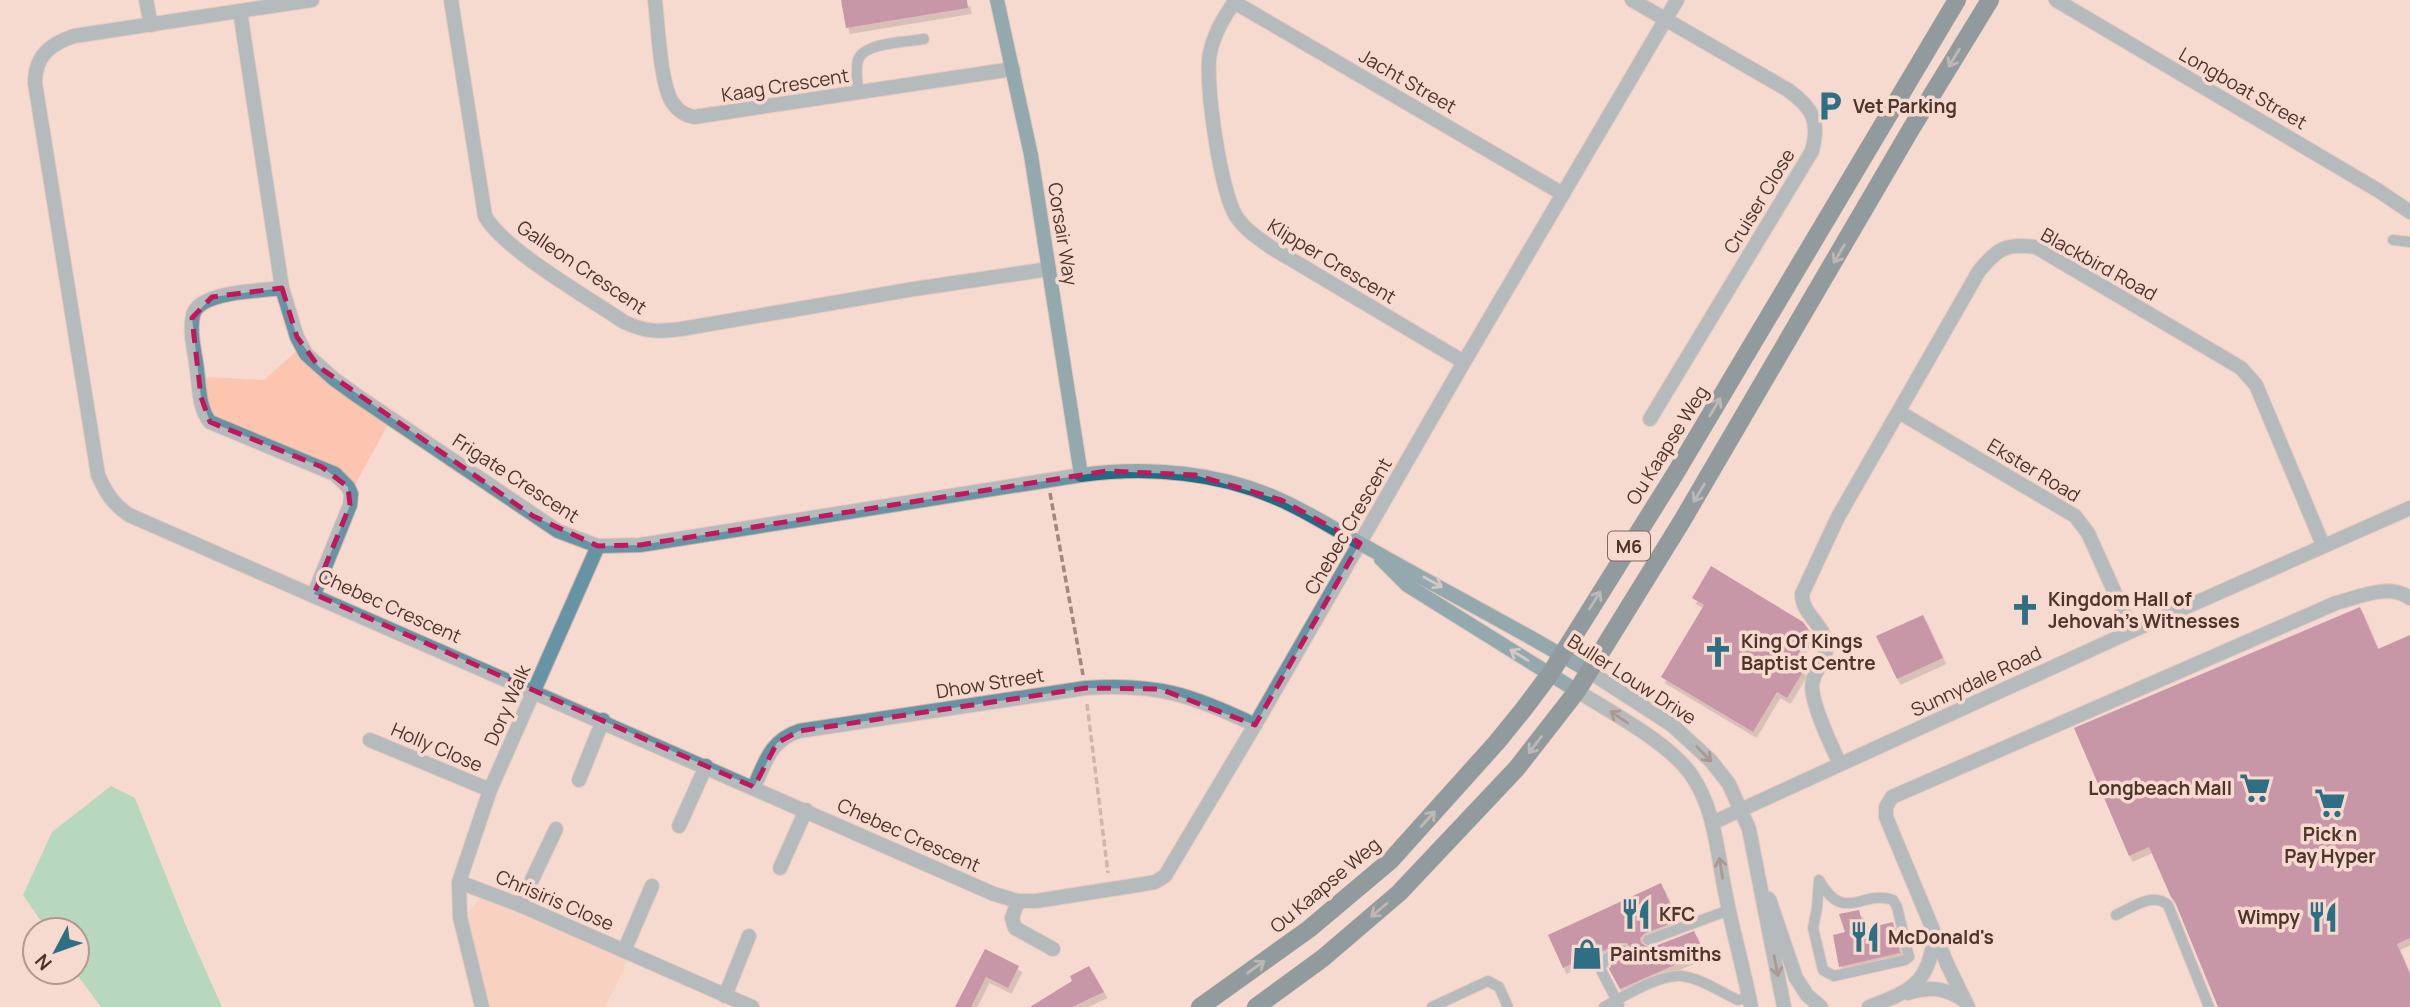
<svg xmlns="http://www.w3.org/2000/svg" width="2410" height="1007" viewBox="0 0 2410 1007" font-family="Manrope,sans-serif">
  <defs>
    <filter id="shadow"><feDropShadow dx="3.5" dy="6" stdDeviation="0" flood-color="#0004"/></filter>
  </defs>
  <rect width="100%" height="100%" fill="#f6dad0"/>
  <g fill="#fdc5b0">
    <polygon points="302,346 392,417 349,496 337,476 211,417 203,377 264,380"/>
    <polygon points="484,893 631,954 605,1007 486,1007 467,914"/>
  </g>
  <polygon fill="#6bd6a5" points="111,786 135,798 186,926 222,1007 101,1007 75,972 77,972 77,930 47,930 23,895 52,832"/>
  <g fill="#914477" filter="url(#shadow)">
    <polygon points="841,0 967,0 968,8 846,28"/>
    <polygon points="1711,566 1803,622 1811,633 1793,663 1804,670 1787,698 1777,692 1753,732 1661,677 1704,605 1692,598"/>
    <polygon points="2360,607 2378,649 2410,635 2410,938 2397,944 2410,974 2410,1007 2218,1007 2175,902 2171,897 2149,847 2129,856 2074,728"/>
    <polygon points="1923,615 1943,658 1897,679 1876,636"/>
    <polygon points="1661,883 1678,921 1645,933 1640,938 1641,943 1650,948 1694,931 1704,952 1620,989 1609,969 1612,964 1629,955 1630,947 1627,943 1619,943 1603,951 1598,957 1596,953 1563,968 1548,935"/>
    <polygon points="1859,910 1864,929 1893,922 1900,953 1839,967 1833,935 1845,932 1839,914"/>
    <polygon points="985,949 1019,966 1008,988 986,977 971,1007 955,1007"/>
    <polygon points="1089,966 1104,992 1072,1007 1030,1007 1072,981 1070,976"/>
  </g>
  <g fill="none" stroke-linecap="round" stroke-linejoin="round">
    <defs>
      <g id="lane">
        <path d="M858 93C858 83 855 70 858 60 864 42 908 42 924 39"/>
        <polyline points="2393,240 2410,242"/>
        <path d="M1819 880C1844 925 1861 889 1893 900L1897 907 1909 957 1905 960 1834 976 1823 970 1813 928 1817 908Z"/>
        <path d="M2116 915C2131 908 2153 891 2168 905L2209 1007"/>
        <polyline points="1648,940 1729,910"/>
        <polyline points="1619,1005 1600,968 1607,958 1623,950"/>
        <polyline points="1432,1007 1488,981 1499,987 1508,1007"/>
        <path d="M1604 1007C1623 997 1659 974 1681 976 1701 978 1720 992 1738 1000L1749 997"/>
      </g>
      <g id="street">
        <polyline points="146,0 151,25"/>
        <path d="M312 0 74 36C50 44 35 56 35 83L98 475C106 493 113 504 129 515L994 894 1018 901H1036L1144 884 1155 882 1165 876 1255 725 1464 362 1677 0"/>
        <path d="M451 0 485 216C504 250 589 298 624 322 646 332 657 332 681 329L914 289 1049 269"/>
        <path d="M655 0C658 25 660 82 672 102 678 111 684 115 694 117L1013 69"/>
        <path d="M1236 0C1224 16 1214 33 1210 53 1204 81 1221 193 1236 216 1245 230 1259 239 1272 248L1464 362"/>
        <path d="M1632 0 1788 90C1813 108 1820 121 1812 151L1650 419"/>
        <polyline points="2056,0 2379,191 2410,212"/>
        <polyline points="1234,2 1563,194"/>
        <polyline points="240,11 282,288 297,337 306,354 334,379 359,397 558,531 598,546 640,545 1081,475"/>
        <path d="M282 288C261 291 199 291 193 315 189 332 195 353 197 370 199 386 199 409 210 422L335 474 348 487 351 494 350 505 314 594"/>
        <polyline points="1899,412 2075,516 2088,533 2132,631"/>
        <polyline points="1590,672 1672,725 1711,761 1729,784 1749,829 1784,1007"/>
        <path d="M1577 691C1611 712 1667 742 1690 773 1716 809 1717 855 1726 896 1733 933 1744 970 1751 1007"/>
        <polyline points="370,740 490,790"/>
        <path d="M1840 764C1831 745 1813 708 1812 687 1812 670 1830 658 1826 641 1822 623 1802 614 1802 594L1838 517 1979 271C1998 248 2006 243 2036 247L2241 368 2256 385 2323 545"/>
        <polyline points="579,780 603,720"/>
        <path d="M754 787C766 761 770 741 799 731L1086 688C1157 683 1192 695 1255 725"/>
        <polyline points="1712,823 2132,631 2410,508"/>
        <polyline points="679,826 706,766"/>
        <polyline points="780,868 806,810"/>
        <polyline points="459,882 520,905 752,1007"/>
        <polyline points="1769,899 1796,978 1807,995 1821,1007"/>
        <polyline points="1018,901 1012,918 1015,928 1053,949"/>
        <polyline points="520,905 556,829"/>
        <polyline points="624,951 652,886"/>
        <path d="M1908 993C1930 986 1945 988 1964 1000"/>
        <polyline points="725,996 749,936"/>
        <polyline points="482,1007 460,917 459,882 490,790 598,546"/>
        <path d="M1869 1007C1911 991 1930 983 1934 935"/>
        <path d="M1968 1007 1948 966 1886 817V807L1892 797 2336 603C2359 597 2389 583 2410 598"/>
      </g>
      <g id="secondary">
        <path d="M997 0 1031 155 1081 475C1148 466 1221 472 1283 501 1314 515 1342 534 1372 550 1444 591 1519 629 1590 672"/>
        <polyline points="1381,559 1407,585 1577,691"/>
      </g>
      <g id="primary">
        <polyline points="1200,1007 1309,929 1391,860 1497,742 1523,710 1550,674 1675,474 1957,0"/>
        <polyline points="1256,1007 1323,958 1399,893 1517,768 1577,691 1682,521 1911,129 1990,0"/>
      </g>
    </defs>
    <use href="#lane" stroke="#d1b5ab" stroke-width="12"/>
    <use href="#street" stroke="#d1b5ab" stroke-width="16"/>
    <use href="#secondary" stroke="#d1b5ab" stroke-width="16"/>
    <use href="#primary" stroke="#d1b5ab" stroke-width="19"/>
    <g stroke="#a2877d" stroke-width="3.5" stroke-dasharray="7 3.5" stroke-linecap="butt">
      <polyline points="1050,493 1083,675"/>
      <polyline points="1087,704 1108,873"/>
    </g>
    <use href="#lane" stroke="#6694a4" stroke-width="10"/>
    <use href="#street" stroke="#6694a4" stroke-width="14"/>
    <use href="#secondary" stroke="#1b6e85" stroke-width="14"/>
    <use href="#primary" stroke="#174f5f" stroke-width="18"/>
  </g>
  <defs><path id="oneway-shaft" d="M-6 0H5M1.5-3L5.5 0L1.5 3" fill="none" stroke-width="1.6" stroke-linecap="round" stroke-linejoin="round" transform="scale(1.75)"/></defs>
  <g stroke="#7b8e92">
    <use href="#oneway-shaft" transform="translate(1954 58) rotate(121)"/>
    <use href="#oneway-shaft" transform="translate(1839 254) rotate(120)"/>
    <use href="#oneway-shaft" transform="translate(1715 407) rotate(-59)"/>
    <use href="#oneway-shaft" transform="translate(1699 493) rotate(121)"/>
    <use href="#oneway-shaft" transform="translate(1595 600) rotate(-58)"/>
    <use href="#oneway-shaft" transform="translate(1535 745) rotate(128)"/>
    <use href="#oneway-shaft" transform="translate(1428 819) rotate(-48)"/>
    <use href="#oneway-shaft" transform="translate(1379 910) rotate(140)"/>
    <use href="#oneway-shaft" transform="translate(1256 967) rotate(-36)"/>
  </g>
  <g stroke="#a9b4b6">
    <use href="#oneway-shaft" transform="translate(1433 582) rotate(29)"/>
    <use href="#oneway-shaft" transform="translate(1519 655) rotate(-149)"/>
  </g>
  <g stroke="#534742">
    <use href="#oneway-shaft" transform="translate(1619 717) rotate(-146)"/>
    <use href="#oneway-shaft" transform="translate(1704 754) rotate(46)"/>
    <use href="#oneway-shaft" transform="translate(1721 868) rotate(-99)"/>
    <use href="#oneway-shaft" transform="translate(1776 966) rotate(79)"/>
  </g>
  <path d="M0 0H2410V1007H0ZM282 288 297 337 319 367 533 516 598 546 640 545 1107 471 1195 475 1281 500 1360 543 1255 725 1160 689 1086 688 799 731 777 743 754 787 314 594 350 505 348 487 322 467 210 422 201 397 192 318 212 297Z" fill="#f6dad0" fill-opacity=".55" fill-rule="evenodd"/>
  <path fill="none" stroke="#c2185b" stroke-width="5" stroke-dasharray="14 9" stroke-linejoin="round" d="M282 288 297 337 319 367 533 516 598 546 640 545 1107 471 1195 475 1281 500 1360 543 1255 725 1160 689 1086 688 799 731 777 743 754 787 314 594 350 505 348 487 322 467 210 422 201 397 192 318 212 297Z"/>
  <defs>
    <symbol id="parking-bare" viewBox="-9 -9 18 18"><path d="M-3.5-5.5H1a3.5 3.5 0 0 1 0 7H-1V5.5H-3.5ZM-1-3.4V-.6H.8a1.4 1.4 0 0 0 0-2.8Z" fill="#2f6f84" stroke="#f6dad0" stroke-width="2.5" paint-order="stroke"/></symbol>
    <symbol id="church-bare" viewBox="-9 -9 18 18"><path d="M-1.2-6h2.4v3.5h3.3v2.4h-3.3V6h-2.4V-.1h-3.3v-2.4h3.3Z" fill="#2f6f84" stroke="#f6dad0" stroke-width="2.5" paint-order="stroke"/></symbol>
    <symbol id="supermarket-bare" viewBox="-9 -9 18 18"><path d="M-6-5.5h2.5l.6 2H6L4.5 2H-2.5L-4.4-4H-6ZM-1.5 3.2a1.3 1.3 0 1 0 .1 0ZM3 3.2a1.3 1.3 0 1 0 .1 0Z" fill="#2f6f84" stroke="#f6dad0" stroke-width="2.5" paint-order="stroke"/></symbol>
    <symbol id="restaurant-bare" viewBox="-9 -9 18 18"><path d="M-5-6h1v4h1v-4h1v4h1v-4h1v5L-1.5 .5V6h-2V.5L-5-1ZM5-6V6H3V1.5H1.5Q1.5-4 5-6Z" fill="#2f6f84" stroke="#f6dad0" stroke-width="2.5" paint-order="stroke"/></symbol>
    <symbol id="shop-bare" viewBox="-9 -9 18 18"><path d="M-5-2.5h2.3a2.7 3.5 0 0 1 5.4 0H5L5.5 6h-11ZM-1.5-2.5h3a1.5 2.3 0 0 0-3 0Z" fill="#2f6f84" stroke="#f6dad0" stroke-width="2.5" paint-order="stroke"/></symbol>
  </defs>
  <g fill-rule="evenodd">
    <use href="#parking-bare" x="1808" y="84" width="44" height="44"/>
    <use href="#church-bare" x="2003" y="588" width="44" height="44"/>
    <use href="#church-bare" x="1696" y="630" width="44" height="44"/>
    <use href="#supermarket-bare" x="2233" y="766" width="44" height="44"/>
    <use href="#supermarket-bare" x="2308" y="781" width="44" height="44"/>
    <use href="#restaurant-bare" x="1614" y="892" width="44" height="44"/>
    <use href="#restaurant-bare" x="2301" y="895" width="44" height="44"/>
    <use href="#restaurant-bare" x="1843" y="915" width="44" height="44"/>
    <use href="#shop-bare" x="1565" y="932" width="44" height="44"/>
  </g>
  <g text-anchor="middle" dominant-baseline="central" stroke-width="7" stroke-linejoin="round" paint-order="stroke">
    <rect fill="#f6dad0" stroke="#80665c" stroke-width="2" x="1608" y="531.5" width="42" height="29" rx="5"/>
    <g font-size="18" font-weight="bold" fill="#4e342a">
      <text x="1629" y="546">M6</text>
    </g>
    <g font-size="19" fill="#4e342a" stroke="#f6dad0">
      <text transform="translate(1408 81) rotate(30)">Jacht Street</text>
      <text transform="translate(785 85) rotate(-9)">Kaag Crescent</text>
      <text transform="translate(2243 88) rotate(30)">Longboat Street</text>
      <text transform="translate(1759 201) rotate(-59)">Cruiser Close</text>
      <text transform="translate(1063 234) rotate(81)">Corsair Way</text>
      <text transform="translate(1332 261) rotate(31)">Klipper Crescent</text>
      <text transform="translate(2099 264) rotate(29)">Blackbird Road</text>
      <text transform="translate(582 267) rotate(34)">Galleon Crescent</text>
      <text transform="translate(1667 445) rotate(-58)">Ou Kaapse Weg</text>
      <text transform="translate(2034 470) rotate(31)">Ekster Road</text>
      <text transform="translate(516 478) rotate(33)">Frigate Crescent</text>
      <text transform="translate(1348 526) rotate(-60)">Chebec Crescent</text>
      <text transform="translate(390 606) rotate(24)">Chebec Crescent</text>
      <text transform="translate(1632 679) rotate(33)">Buller Louw Drive</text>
      <text transform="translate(1976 681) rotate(-25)">Sunnydale Road</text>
      <text transform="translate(990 683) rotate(-9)">Dhow Street</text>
      <text transform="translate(507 705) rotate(-66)">Dory Walk</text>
      <text transform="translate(437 747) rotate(23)">Holly Close</text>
      <text transform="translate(909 835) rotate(24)">Chebec Crescent</text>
      <text transform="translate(1325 885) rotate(-40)">Ou Kaapse Weg</text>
      <text transform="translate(555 900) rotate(23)">Chrisiris Close</text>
    </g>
    <g font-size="19" font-weight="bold" fill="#4e342a" stroke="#f6dad0" text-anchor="start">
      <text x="1853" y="106">Vet Parking</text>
      <text x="2048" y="599">Kingdom Hall of<tspan x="2048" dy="22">Jehovah's Witnesses</tspan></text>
      <text x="1741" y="641">King Of Kings<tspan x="1741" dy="22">Baptist Centre</tspan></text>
      <text x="2232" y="788" text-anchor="end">Longbeach Mall</text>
      <text x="2330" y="834" text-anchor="middle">Pick n<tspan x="2330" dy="22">Pay Hyper</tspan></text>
      <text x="1659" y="914">KFC</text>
      <text x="2300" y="917" text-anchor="end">Wimpy</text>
      <text x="1888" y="937">McDonald's</text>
      <text x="1610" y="954">Paintsmiths</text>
    </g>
  </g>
  <g transform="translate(56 951) rotate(229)"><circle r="33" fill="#f6dad0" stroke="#b3988e" stroke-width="2"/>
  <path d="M0-5L12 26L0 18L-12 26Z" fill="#2f6f84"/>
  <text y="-10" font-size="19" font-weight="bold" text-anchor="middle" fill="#4e342a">N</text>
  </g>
</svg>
